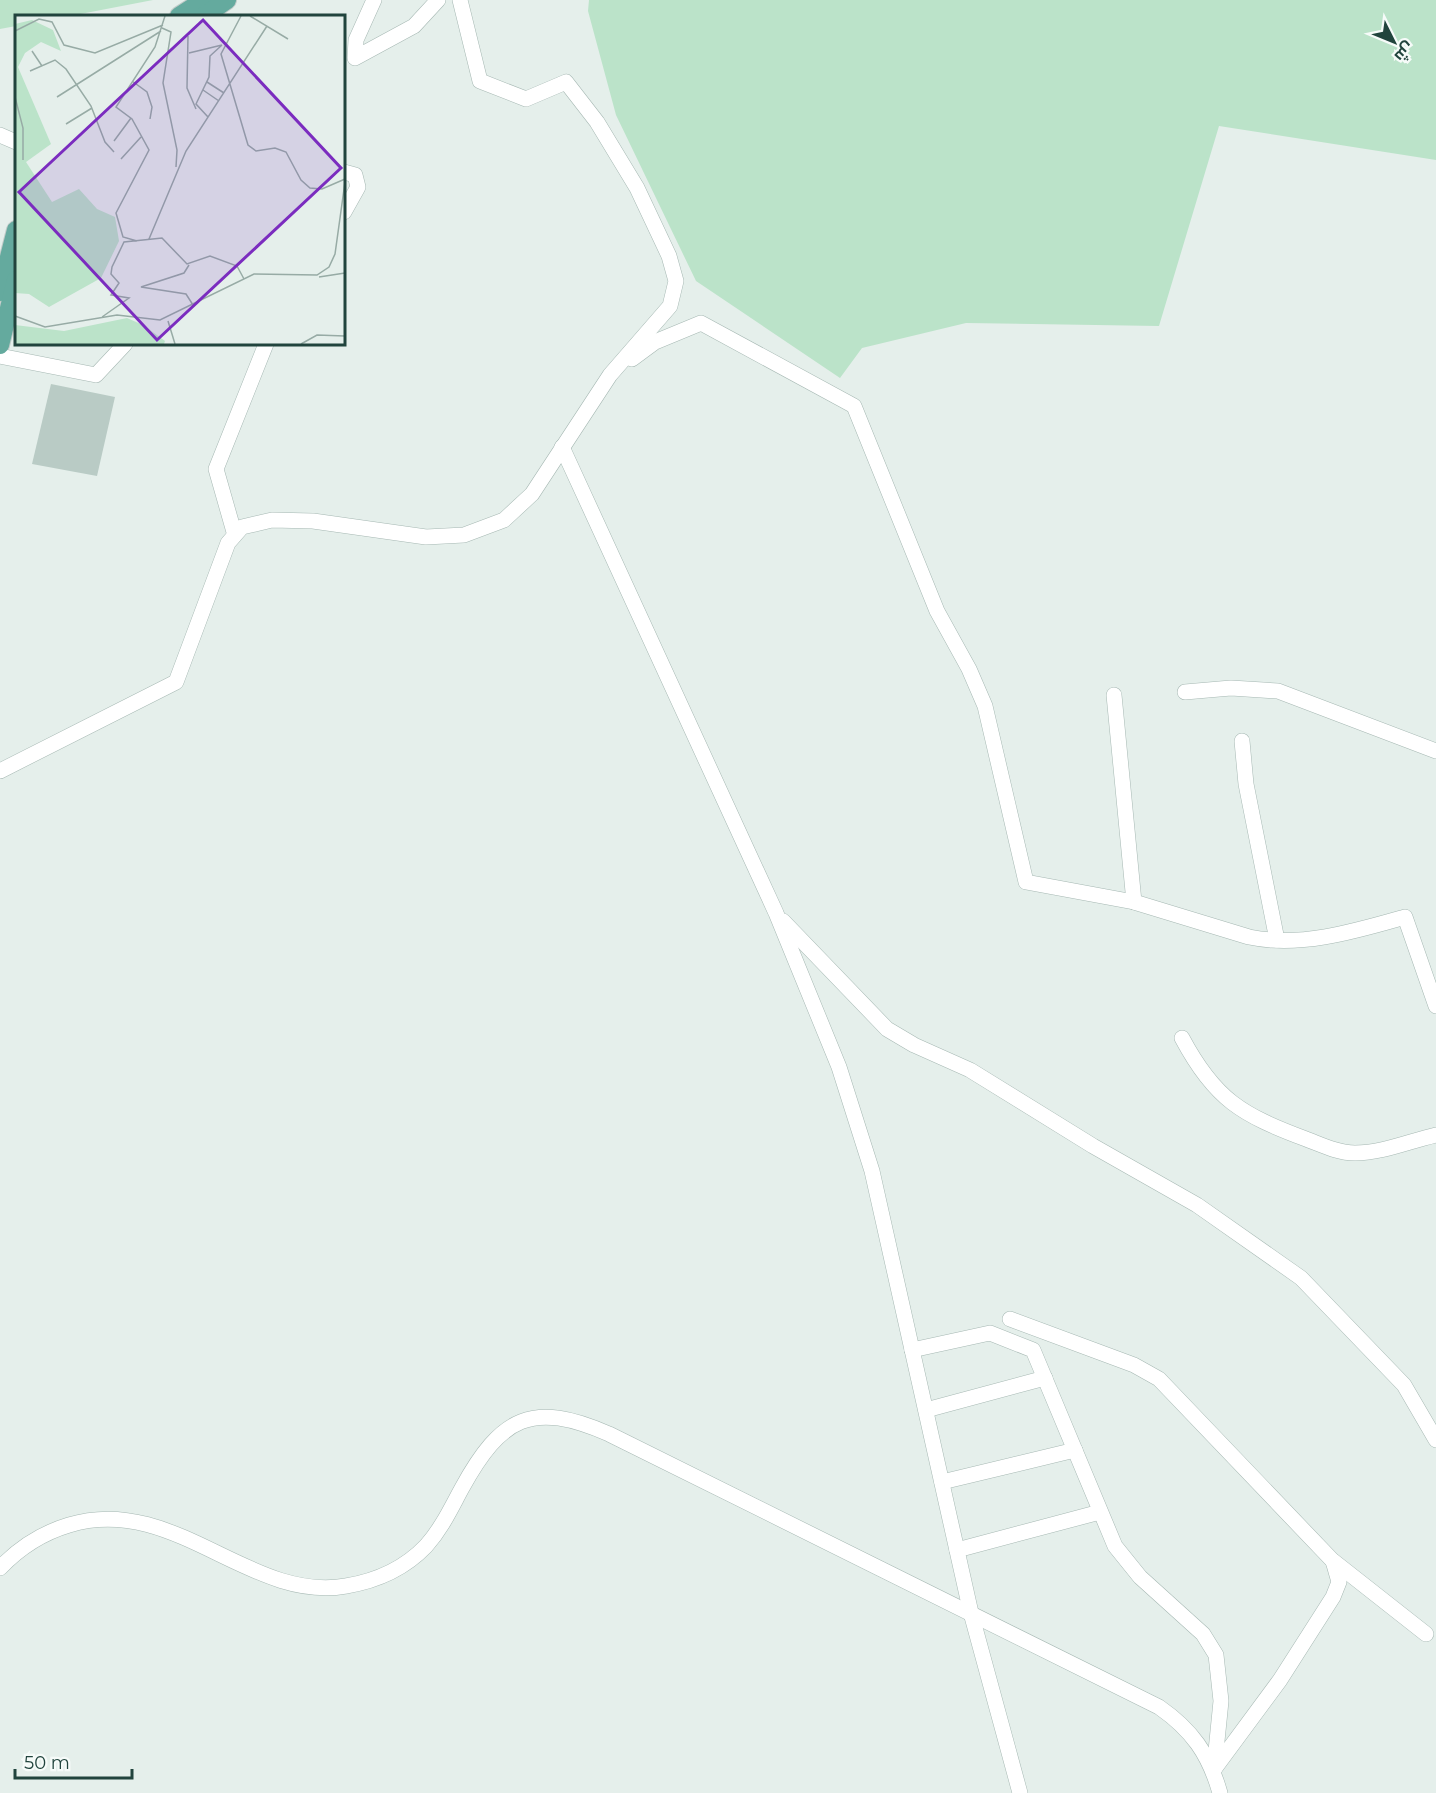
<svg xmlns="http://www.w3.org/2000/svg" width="1436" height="1793" viewBox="0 0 1436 1793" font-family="Montserrat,Cairo,sans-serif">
  <rect width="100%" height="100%" fill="#e5efeb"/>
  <g fill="#bbe3c9">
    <polygon points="0,0 153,0 70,16 16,16 16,26 0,29"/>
    <polygon points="589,0 1436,0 1436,160 1219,126 1159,326 966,323 862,348 840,378 696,281 616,115 588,11"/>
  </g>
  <polygon fill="#b9cbc5" points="51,384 115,397 97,476 32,464"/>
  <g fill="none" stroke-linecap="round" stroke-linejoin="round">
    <defs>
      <g id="minor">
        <polyline points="374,0 356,40 355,58 414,26 438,0"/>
        <polyline points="0,135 16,142"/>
        <polyline points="344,172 355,175 358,187 344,212"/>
        <polyline points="0,356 96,375 125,344"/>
        <path d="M632 359 655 342 701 323 854 406 937 611 969 669 985 706 1026 882 1134 902 1249 937C1300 948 1356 931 1405 917L1436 1006"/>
        <polyline points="562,447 776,913 839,1067 872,1171 971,1613 1020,1793"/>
        <polyline points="234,532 216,469 266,344"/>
        <polyline points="1185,692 1231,688 1278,691 1436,751"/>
        <polyline points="1114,695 1134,902"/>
        <polyline points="1242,741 1246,784 1277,940"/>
        <polyline points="0,771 176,682 228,543 242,527 272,520 313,521 426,537 464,535 504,520 532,494 610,375 670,306 676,281 669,256 637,188 597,122 566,82 526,99 480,81 460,0"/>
        <polyline points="783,921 887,1029 914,1045 970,1070 1093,1146 1197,1205 1301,1278 1404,1385 1436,1440"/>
        <path d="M1182 1038C1215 1100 1242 1115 1306 1139 1322 1145 1338 1153 1355 1153 1382 1153 1410 1141 1436 1135"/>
        <polyline points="1010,1319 1134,1365 1159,1379 1332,1560 1426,1634"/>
        <polyline points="912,1350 990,1333 1033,1350 1115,1546 1140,1577 1203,1634 1216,1655 1221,1701 1214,1771"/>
        <polyline points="926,1410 1045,1378"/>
        <polyline points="942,1482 1075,1450"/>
        <polyline points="957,1550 1100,1512"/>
        <path d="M0 1568C19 1548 42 1533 69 1525 173 1493 250 1603 346 1586 376 1581 405 1568 426 1546 442 1528 451 1508 462 1488 501 1417 532 1400 609 1434L1159 1707C1192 1730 1209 1754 1220 1793"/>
        <polyline points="1215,1768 1280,1680 1333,1597 1339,1582 1333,1561"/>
      </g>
      <g id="primary">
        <polyline points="179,16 204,0"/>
        <polyline points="204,16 227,0"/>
        <polyline points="0,292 16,230"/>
        <polyline points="0,345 16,280"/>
      </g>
    </defs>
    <use href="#minor" stroke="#a6b8b3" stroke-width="16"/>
    <use href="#primary" stroke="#c1cbc9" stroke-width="20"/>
    <use href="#minor" stroke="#fff" stroke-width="15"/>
    <use href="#primary" stroke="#64aa9e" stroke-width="18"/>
  </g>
  <g transform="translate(15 15)">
    <rect width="330" height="330" fill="#e5efeb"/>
    <path d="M17 5 38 15 46 36 26 27 10 38 3 52 36 129 11 147 37 187 64 174 82 194 100 202 104 226 86 263 34 292 14 279 0 278V9ZM112 303 128 310 150 326 149 329H0V310L49 316Z" fill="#bbe3c9"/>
    <path fill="none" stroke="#97aba5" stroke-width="1.5" d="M226 1 206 39 233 130 241 136 260 133 271 137 286 165 295 173 307 174 330 164M235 1 273 24M147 13 156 17 148 68 162 135 161 152M0 16 24 4 37 7 49 30 80 38 148 10M173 21 172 73 181 94M17 36 27 51M174 38 207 30M15 56 40 45 51 54 76 91 90 127 99 137M117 66 132 77 137 92 135 104M192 67 209 78M188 75 204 86M0 82 8 113V145M42 82 146 16M193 102 181 89 194 62 195 41 207 30M51 109 77 93M99 126 116 103M106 144 126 122M134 224 171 136 252 11M122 226 108 222 101 198 134 135 117 104 101 92 140 32 150 1M174 250 169 258 126 272 171 279 178 290M304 262 330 258M0 301 30 312 102 300 145 305 239 259 302 260 314 252 320 239 330 167M87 302 114 283 96 280 104 268 96 259 97 252 109 227 147 223 172 249 195 241 222 251 229 264M153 306 160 329M286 329 302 320 330 321"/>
    <path fill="#7b2cbf" fill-opacity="0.15" stroke="#7b2cbf" stroke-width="3" d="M188 5 326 153 142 325 4 177Z"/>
    <rect width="330" height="330" fill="none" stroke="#21443d" stroke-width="3"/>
  </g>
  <g transform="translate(1394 42) rotate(133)" stroke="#f6fbf9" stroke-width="4.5" paint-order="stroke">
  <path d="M0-4.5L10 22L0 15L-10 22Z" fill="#21443d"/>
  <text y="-9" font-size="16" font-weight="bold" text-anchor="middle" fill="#21443d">ش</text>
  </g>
  <path d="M15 1769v9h117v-9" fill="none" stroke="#21443d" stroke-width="3"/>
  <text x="24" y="1769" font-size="18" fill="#21443d" stroke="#f6fbf9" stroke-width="4.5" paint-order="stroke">50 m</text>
</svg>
